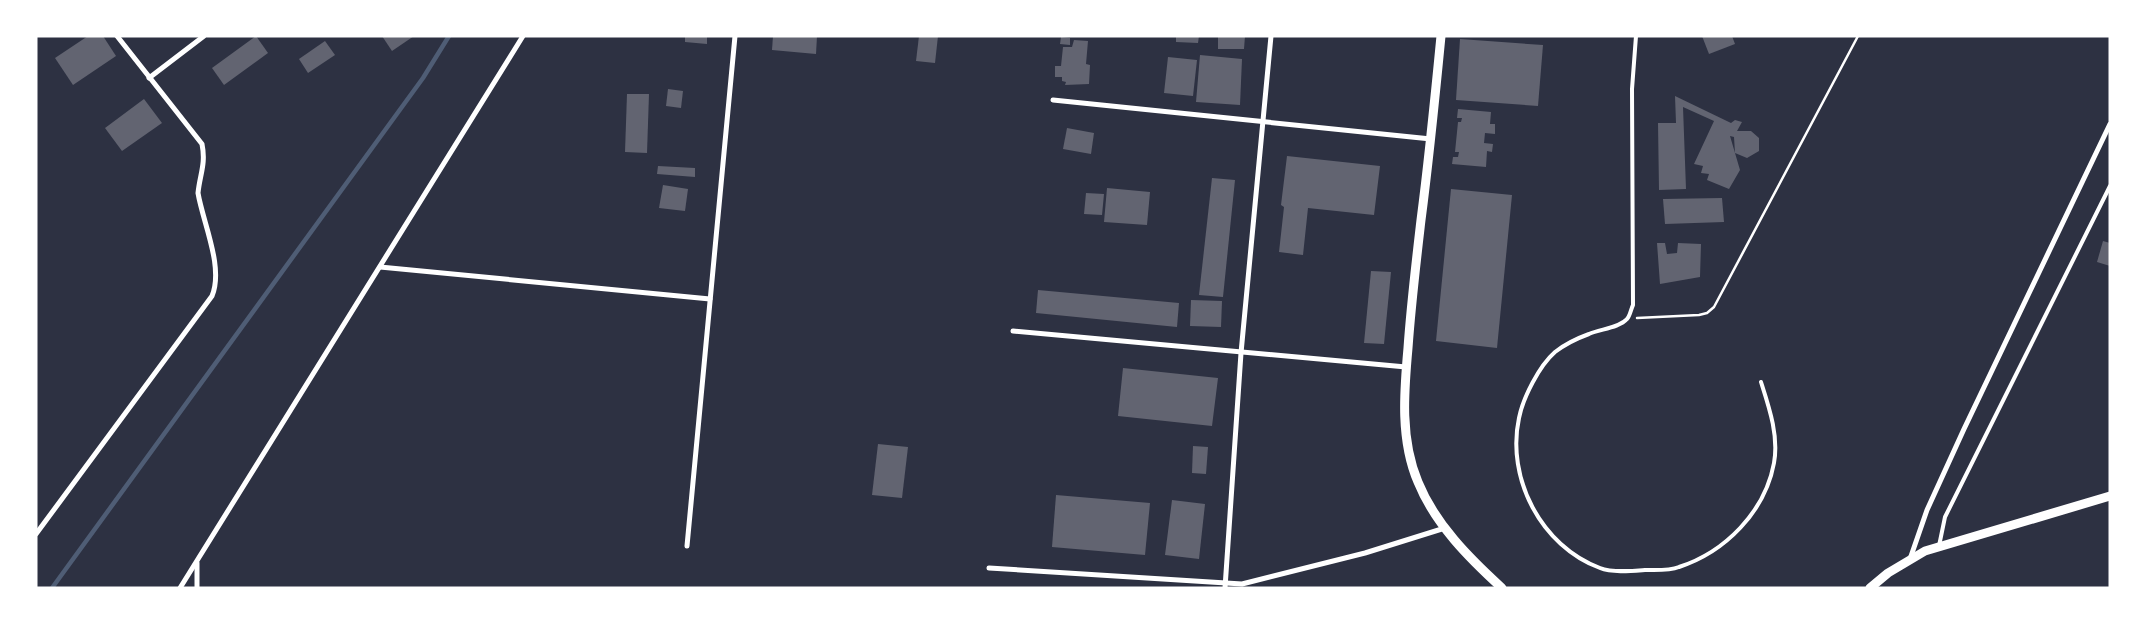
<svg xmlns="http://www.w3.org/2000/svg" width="2146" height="624" viewBox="0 0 2146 624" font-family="'Playfair Display',serif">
  <rect width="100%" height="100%" fill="#2d3142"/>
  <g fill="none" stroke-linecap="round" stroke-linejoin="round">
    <polyline stroke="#4f5d75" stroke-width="4.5" points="52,588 423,78 449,36"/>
  </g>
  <g fill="#626471">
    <polygon points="88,36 103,36 116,56 73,85 55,58"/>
    <polygon points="256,36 268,53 224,85 212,68"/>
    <polygon points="382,36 414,36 392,51"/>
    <polygon points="685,36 707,36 707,44 685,42"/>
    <polygon points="773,36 817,36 816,54 772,50"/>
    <polygon points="919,36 938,36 935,63 916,61"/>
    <polygon points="1176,36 1199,36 1198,43 1176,42"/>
    <polygon points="1218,36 1245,36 1244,49 1218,49"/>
    <polygon points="1702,36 1732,36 1735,44 1709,54"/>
    <polygon points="1061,37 1070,38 1070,45 1060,44"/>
    <polygon points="1460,39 1543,45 1538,106 1456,100"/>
    <polygon points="1074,40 1088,41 1086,64 1090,65 1089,84 1065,85 1066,82 1062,81 1062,77 1055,77 1055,66 1061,66 1063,47 1072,47"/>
    <polygon points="325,41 335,55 308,73 299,59"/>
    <polygon points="1200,55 1242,59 1240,105 1196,102"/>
    <polygon points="1168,57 1197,60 1193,96 1164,93"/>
    <polygon points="668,89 683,91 681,108 666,106"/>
    <polygon points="627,94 649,94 647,153 625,152"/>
    <polygon points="1675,96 1731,123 1735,120 1742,122 1737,131 1751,131 1759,138 1759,151 1747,158 1735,153 1734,137 1730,136 1740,170 1729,189 1707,180 1709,174 1701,173 1703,166 1694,164 1714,121 1683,107 1686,189 1659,190 1658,123 1676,123"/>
    <polygon points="144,99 162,123 122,151 105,128"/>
    <polygon points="1458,109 1491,112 1490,124 1495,124 1495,134 1485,133 1484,143 1493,144 1492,152 1487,151 1486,167 1452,164 1453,157 1458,157 1459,152 1455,152 1458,122 1461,122 1462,118 1457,118"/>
    <polygon points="1067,128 1094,133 1091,154 1063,149"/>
    <polygon points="1287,156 1380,166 1374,215 1308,208 1303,255 1279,252 1284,207 1281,205"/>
    <polygon points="658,166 695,168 695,177 657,174"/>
    <polygon points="1212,178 1235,180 1223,297 1199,295"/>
    <polygon points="663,185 688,189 685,211 659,208"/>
    <polygon points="1107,188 1150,192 1147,225 1104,222"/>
    <polygon points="1451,189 1512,195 1497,348 1436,341"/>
    <polygon points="1086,193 1104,194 1102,215 1084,214"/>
    <polygon points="1722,198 1724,222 1665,224 1663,199"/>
    <polygon points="2103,241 2110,243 2110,266 2097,262"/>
    <polygon points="1657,243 1665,243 1667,254 1677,253 1678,243 1701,244 1700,277 1660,284"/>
    <polygon points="1371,271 1391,272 1384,344 1364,343"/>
    <polygon points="1038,290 1179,303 1177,327 1036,313"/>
    <polygon points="1191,300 1222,301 1221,327 1190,326"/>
    <polygon points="1123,368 1218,378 1212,426 1118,416"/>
    <polygon points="878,444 908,447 902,498 872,495"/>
    <polygon points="1193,446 1208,447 1206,474 1192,473"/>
    <polygon points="1056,495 1150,503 1145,555 1052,547"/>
    <polygon points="1172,500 1205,504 1199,559 1165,555"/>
  </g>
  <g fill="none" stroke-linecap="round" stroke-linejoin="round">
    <polyline stroke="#fff" stroke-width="2.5" points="1637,318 1699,315 1707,313 1714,307 1858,36"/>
    <g stroke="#fff" stroke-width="4">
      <path d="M1636 36 1632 89 1633 305C1631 309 1630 316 1627 319 1619 328 1600 329 1589 334 1578 338 1564 345 1555 352 1539 366 1523 398 1519 418 1506 478 1541 546 1600 568 1612 573 1632 571 1645 570 1656 570 1669 571 1679 567 1725 552 1765 512 1774 463 1779 436 1769 407 1761 382"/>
      <polyline points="1939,546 1945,517 2110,186"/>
    </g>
    <g stroke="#fff" stroke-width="5">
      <polyline points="149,78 204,36"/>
      <polyline points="1053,100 1431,139"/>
      <polyline points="380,267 710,299"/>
      <polyline points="1013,331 1406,367"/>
      <path d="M36 534 212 296C224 267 203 223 198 193 200 174 206 164 202 144L117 36"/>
      <polyline points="687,546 735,36"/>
      <polyline points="1910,559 1927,510 1964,429 2110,124"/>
      <polyline points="989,568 1242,584 1365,553 1445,528"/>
      <polyline points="180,588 523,36"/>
      <polyline points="197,588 197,563"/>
      <polyline points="1225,588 1241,353 1271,36"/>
    </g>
    <g stroke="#fff" stroke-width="9">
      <path d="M1441 36C1435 98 1429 159 1421 220 1416 263 1411 305 1408 348 1404 392 1400 440 1418 482 1435 524 1469 558 1502 588"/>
      <polyline points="1870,588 1888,573 1925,551 2110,496"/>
    </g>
  </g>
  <rect width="2146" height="624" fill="none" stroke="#ffffff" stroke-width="75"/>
</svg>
